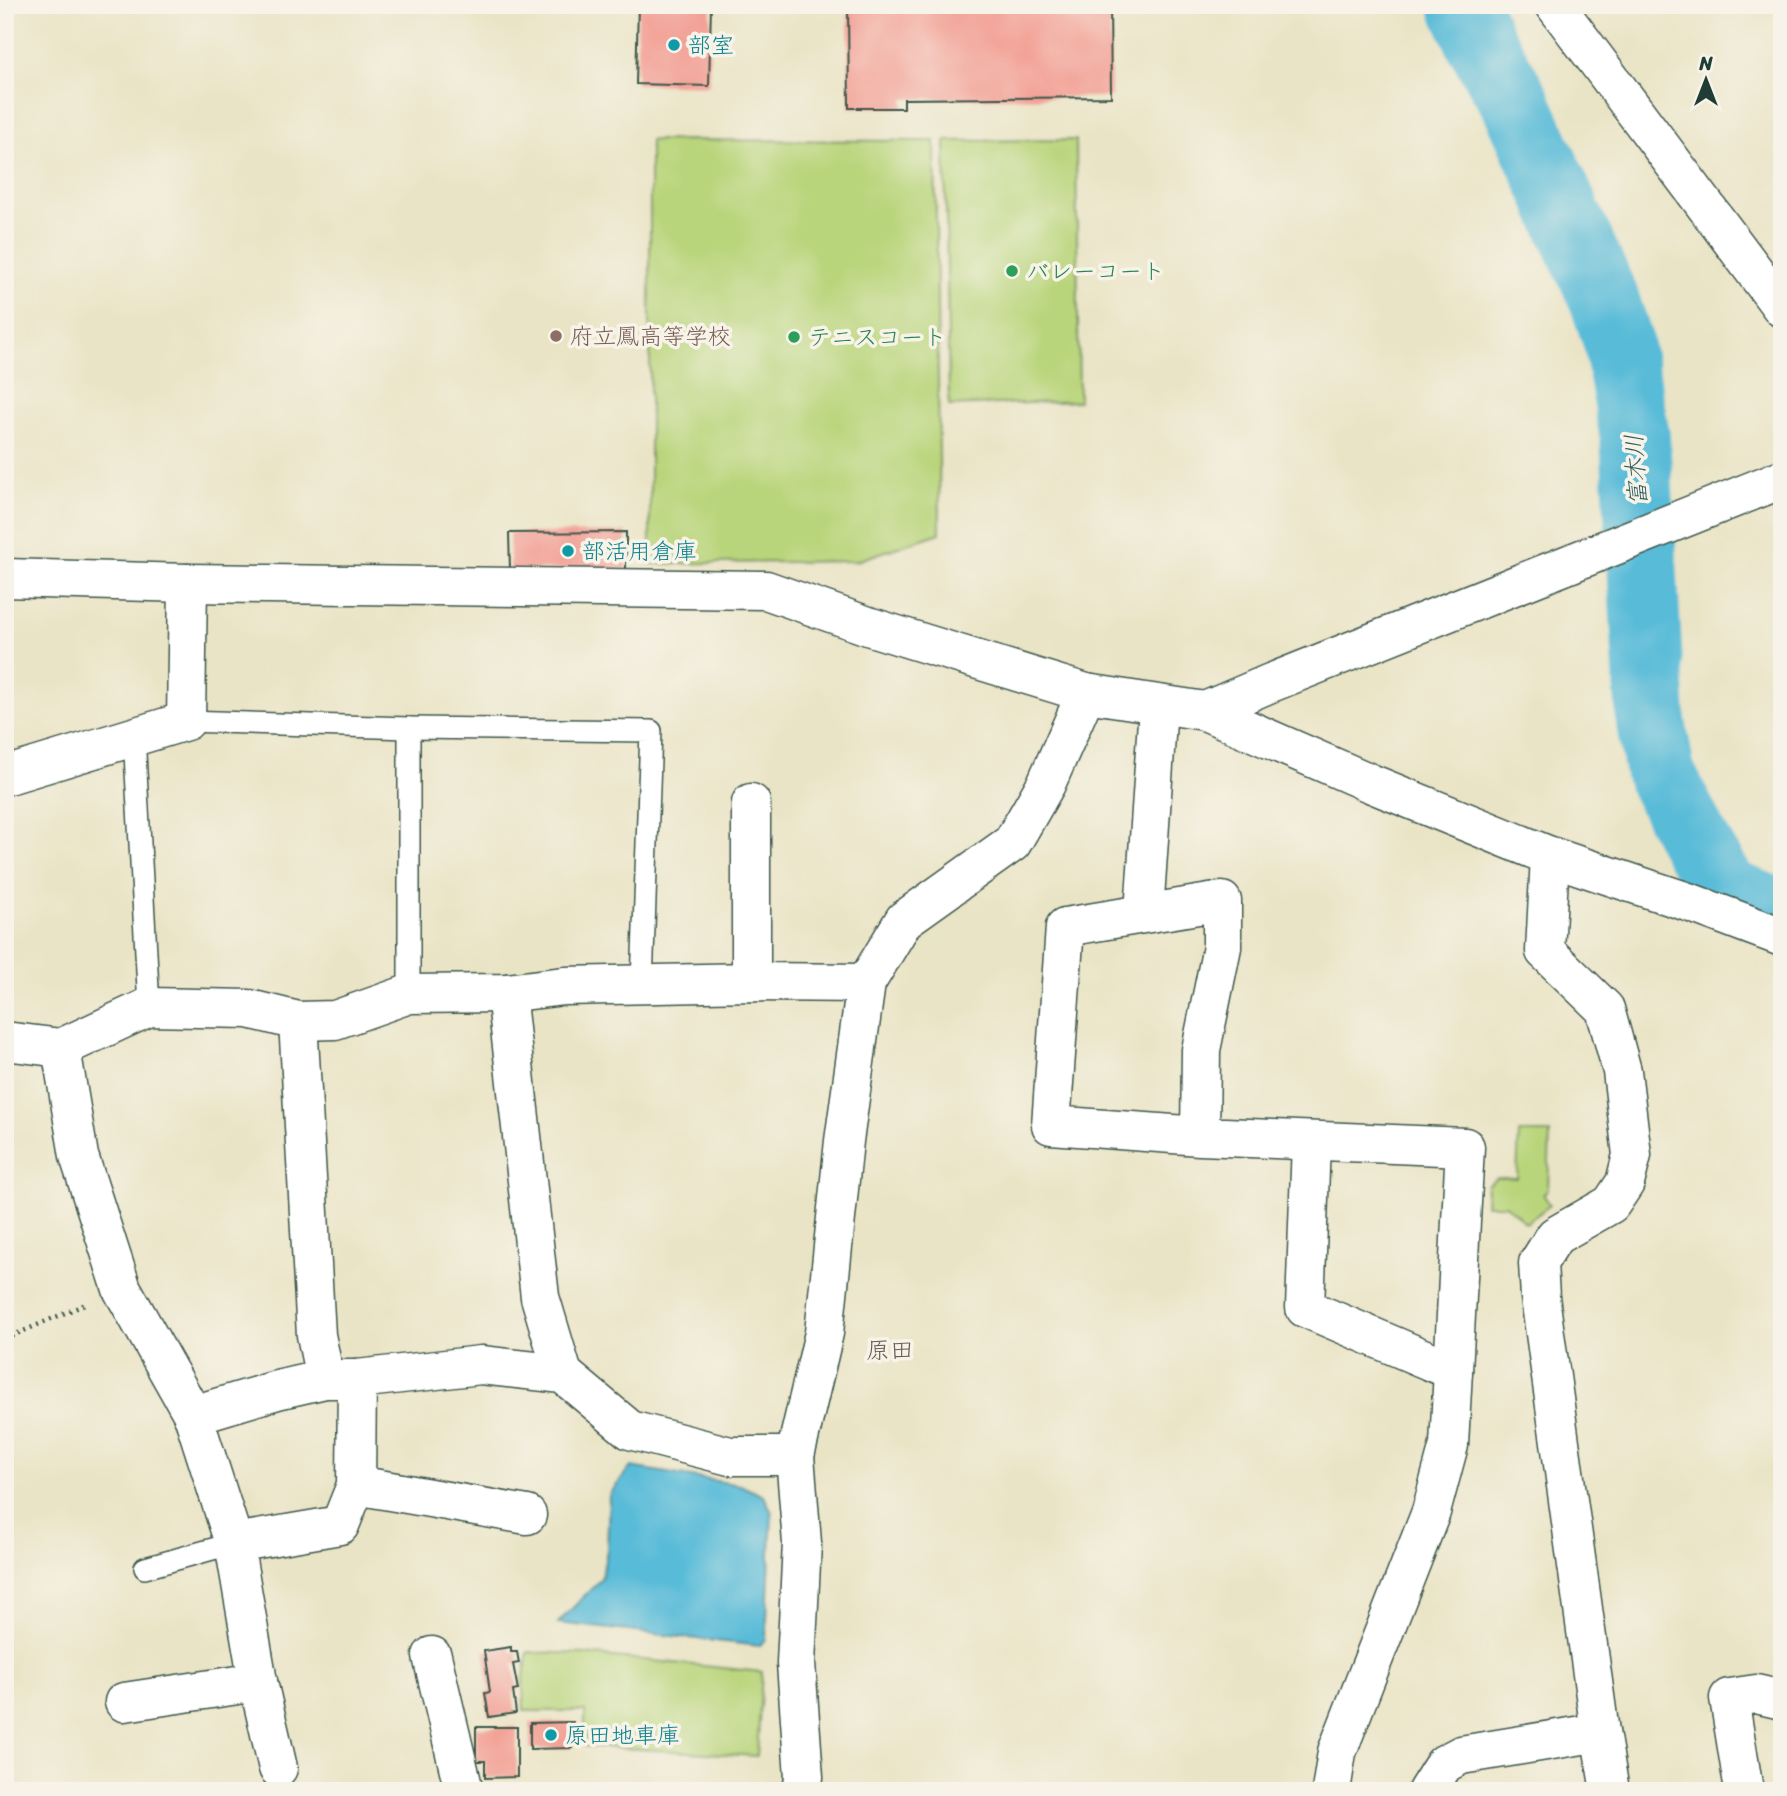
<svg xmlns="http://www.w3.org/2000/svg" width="1787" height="1796" viewBox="0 0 1787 1796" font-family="Sriracha,'Klee One',sans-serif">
  <rect width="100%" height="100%" fill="#f7f3e8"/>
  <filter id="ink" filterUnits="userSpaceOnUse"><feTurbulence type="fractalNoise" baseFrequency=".0143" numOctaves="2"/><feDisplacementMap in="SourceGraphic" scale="14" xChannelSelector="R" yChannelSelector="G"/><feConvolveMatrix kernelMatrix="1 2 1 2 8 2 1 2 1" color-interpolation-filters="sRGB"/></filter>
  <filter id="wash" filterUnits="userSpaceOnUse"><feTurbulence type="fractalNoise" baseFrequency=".00686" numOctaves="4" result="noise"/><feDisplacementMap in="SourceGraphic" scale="28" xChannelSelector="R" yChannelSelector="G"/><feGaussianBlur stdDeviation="1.57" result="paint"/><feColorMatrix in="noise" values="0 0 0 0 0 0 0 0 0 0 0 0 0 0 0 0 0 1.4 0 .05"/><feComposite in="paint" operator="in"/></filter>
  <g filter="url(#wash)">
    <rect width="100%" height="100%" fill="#eae4c6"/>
    <g fill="#b9d57b" stroke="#6c8958" stroke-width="2">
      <polygon points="650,140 935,141 940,533 856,561 650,564"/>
      <polygon points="1076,140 1079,401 949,406 945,141"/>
      <polygon points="1519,1133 1550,1133 1548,1189 1543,1194 1550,1205 1526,1223 1506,1205 1486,1205 1487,1185 1497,1178 1517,1178"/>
      <polygon points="528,1652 584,1654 762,1672 757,1756 585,1746 585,1711 524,1711 523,1683"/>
    </g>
    <polygon fill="#59bbd8" stroke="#3c7c86" stroke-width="2" points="631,1467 740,1485 764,1496 772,1513 766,1639 759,1646 558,1623 601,1579 607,1550 609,1495"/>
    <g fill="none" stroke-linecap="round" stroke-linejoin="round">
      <polyline stroke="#59bbd8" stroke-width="70" points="1464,5 1481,43 1516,103 1604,299 1618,341 1635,437 1651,722 1660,773 1692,837 1726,893 1782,915"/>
    </g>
    <g id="blocks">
      <g fill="#f2998e">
        <polygon points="638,5 711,5 709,86 636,84"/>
        <polygon points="848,5 1110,5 1111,97 904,99 904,108 849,108"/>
        <polygon points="626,532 626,569 510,570 509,533"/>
        <polygon points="511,1647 511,1652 517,1652 519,1663 513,1664 518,1690 513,1691 516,1713 489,1717 485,1693 490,1692 484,1651"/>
        <polygon points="573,1722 573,1748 530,1749 530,1723"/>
        <polygon points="476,1727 517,1727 517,1777 485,1778 485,1761 476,1761"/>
      </g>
    </g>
  </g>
  <g filter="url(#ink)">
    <use href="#blocks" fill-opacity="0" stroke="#3d564a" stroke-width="2"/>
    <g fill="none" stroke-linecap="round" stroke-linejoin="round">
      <defs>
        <g id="service">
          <polyline points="186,721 409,728 651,731 642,984"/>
          <polyline points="409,728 409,994"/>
          <polyline points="134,735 149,1007"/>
          <polyline points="145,1568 234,1543"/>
        </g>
        <g id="minor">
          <polyline points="5,578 188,583 766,590 871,627 1086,693 1205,711 1370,783 1550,856 1694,904 1782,937"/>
          <polyline points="1205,711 1268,684 1782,479"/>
          <polyline points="5,776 186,721 188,583"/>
          <polyline points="751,803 751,982"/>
          <polyline points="1550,856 1545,951 1605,1009 1622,1071 1632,1155 1625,1183 1611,1204 1555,1236 1538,1263 1540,1297 1600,1732 1610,1791"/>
          <polyline points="1144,913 1158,706"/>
          <polyline points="506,993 540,1297 563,1374"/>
          <polyline points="298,1021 316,1335 325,1379"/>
          <polyline points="5,1041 61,1048 149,1007 249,1009 298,1021 335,1020 409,994 506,993 564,986 751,982 866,983"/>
          <polyline points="61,1048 79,1156 122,1289 193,1415 234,1543 258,1682 278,1768"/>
          <polyline points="1200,1136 1051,1125 1065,927 1222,901 1222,947 1201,1050 1200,1136 1465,1147 1449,1445 1431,1512 1337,1752 1331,1791"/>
          <polyline points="1311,1142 1305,1308 1453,1371"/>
          <polyline points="193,1415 277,1390 325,1379 357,1379 481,1365 563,1374 630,1430 730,1456 795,1456"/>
          <polyline points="356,1485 527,1515"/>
          <polyline points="234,1543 340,1525 356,1485 357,1379"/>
          <polyline points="432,1656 464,1791"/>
          <polyline points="124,1702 258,1682"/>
          <polyline points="802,1791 804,1777 796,1663 802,1543 795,1456 824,1333 844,1141 866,983 904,920 1012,843 1046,784 1086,693"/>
          <polyline points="1427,1791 1444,1764 1461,1755 1600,1732"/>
          <polyline points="1744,1791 1729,1698 1756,1694 1782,1700"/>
        </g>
        <polyline id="tertiary" points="1555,5 1782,308"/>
      </defs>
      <use href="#service" stroke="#3d564a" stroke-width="24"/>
      <use href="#minor" stroke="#3d564a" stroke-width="41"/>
      <use href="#tertiary" stroke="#3d564a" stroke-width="41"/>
      <polyline stroke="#3d564a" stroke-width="4.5" stroke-dasharray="2 5" stroke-linecap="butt" points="5,1339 88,1303"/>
      <use href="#service" stroke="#fff" stroke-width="21"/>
      <use href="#minor" stroke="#fff" stroke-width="38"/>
      <use href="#tertiary" stroke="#fff" stroke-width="38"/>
    </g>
  </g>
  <g fill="#0f9aa8" stroke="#f7f3e8" stroke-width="2.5">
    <circle cx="674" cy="45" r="7"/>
    <circle cx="568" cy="551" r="7"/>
    <circle cx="551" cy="1735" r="7"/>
  </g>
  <g fill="#2e9e5b" stroke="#f7f3e8" stroke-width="2.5">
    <circle cx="1012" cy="271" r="7"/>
    <circle cx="794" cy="337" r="7"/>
  </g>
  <circle fill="#8d6e63" stroke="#f7f3e8" stroke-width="2.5" cx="556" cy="336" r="7"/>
  <g text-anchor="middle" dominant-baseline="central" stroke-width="7" stroke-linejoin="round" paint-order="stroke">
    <g font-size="23" fill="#0d838f" stroke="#f7f3e8" text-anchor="start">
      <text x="688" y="45">部室</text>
      <text x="582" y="551">部活用倉庫</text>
      <text x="565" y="1735">原田地車庫</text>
    </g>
    <g font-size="23" fill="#27864d" stroke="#f7f3e8" text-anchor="start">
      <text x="1026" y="271">バレーコート</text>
      <text x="808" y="337">テニスコート</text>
    </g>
    <g font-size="23" fill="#785e54" stroke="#f7f3e8" text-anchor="start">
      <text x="570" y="336">府立鳳高等学校</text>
    </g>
    <g font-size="24" font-style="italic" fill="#2e5c5d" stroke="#f7f3e8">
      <text transform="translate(1636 470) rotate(-94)">富木川</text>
    </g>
    <g font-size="24" fill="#695d54" stroke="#f7f3e8">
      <text x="890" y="1350">原田</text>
    </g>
  </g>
  <rect width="1787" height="1796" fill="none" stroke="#f7f3e8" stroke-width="28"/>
  <g transform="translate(1706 80)" stroke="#f7f3e8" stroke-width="5" paint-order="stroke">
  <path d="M0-5L12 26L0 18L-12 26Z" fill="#1f3d34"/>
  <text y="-10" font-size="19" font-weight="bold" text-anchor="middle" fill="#1f3d34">N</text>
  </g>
</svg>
